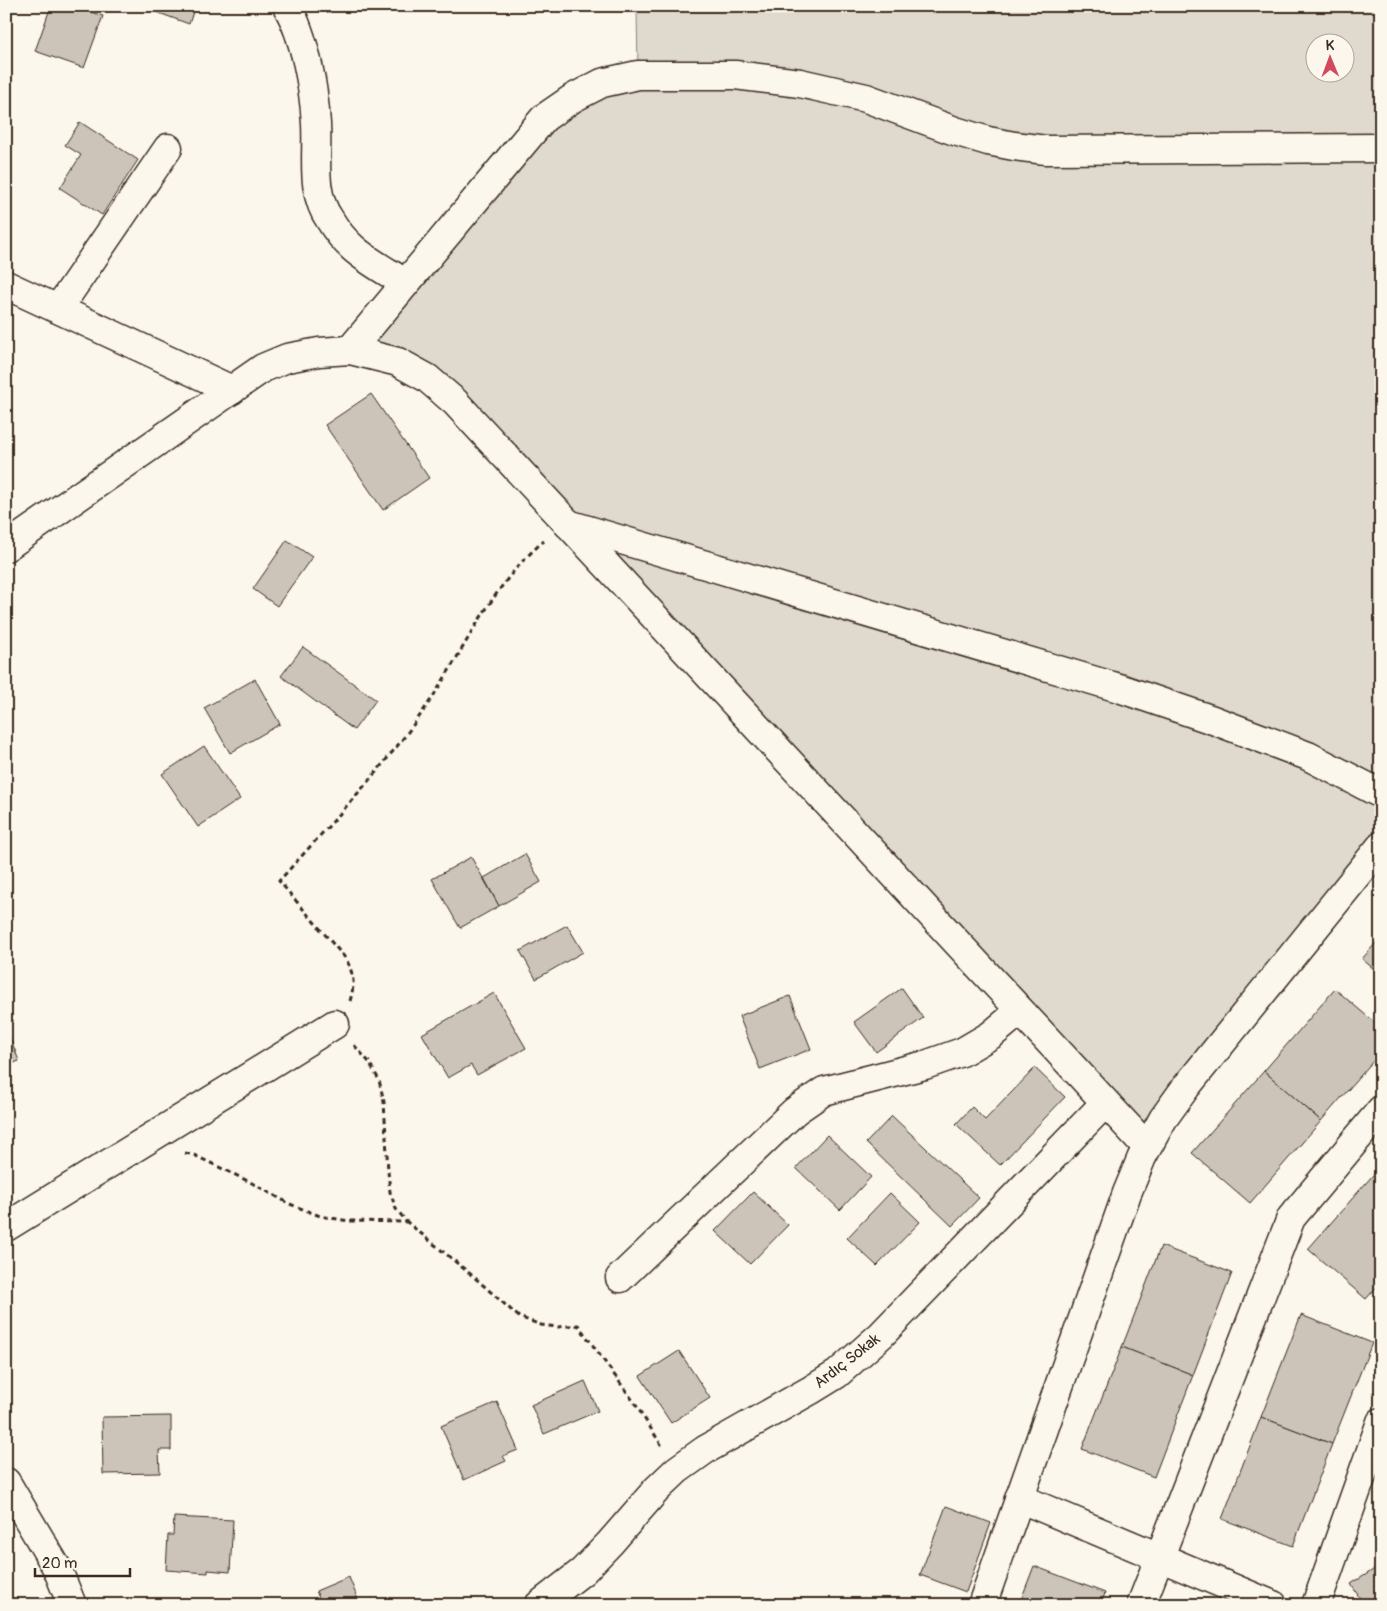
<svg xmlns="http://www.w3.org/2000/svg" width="1387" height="1611" viewBox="0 0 1387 1611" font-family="Pangolin,sans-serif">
  <rect width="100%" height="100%" fill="#fbf7ec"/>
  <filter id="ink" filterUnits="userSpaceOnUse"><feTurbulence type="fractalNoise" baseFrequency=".02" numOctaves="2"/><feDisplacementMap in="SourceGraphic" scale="10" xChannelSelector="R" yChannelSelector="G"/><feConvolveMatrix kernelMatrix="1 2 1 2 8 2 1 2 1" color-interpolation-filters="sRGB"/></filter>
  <g filter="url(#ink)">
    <path fill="#dfd9ce" stroke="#8d8276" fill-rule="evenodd" d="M637 6H1381V846L1147 1147 455 402 350 350 544 118 638 75ZM1314 42H1344V72H1314Z"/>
    <g fill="#ccc4b9" stroke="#3b2a1e">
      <polygon points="51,6 74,6 103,16 84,68 35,51"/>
      <polygon points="140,6 195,6 189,24"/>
      <polygon points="80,122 138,160 102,215 60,188 81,155 65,145"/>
      <polygon points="371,394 429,478 383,510 325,425"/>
      <polygon points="287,540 312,557 277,606 253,589"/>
      <polygon points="303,647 376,700 354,730 281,676"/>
      <polygon points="255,679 280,724 230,753 204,708"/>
      <polygon points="204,746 240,799 198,827 162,774"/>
      <polygon points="525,854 541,882 499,906 484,878"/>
      <polygon points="471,857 499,906 460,928 432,879"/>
      <polygon points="567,925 583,952 536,979 520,951"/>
      <polygon points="1381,937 1381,975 1362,959"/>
      <polygon points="902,988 923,1018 876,1052 854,1022"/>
      <polygon points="1335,989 1381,1028 1381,1052 1321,1121 1264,1071"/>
      <polygon points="494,993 526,1048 477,1075 471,1065 448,1078 422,1034"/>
      <polygon points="790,996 811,1049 760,1069 739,1016"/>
      <polygon points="6,1026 19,1061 6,1066"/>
      <polygon points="1035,1068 1065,1097 1000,1165 956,1124 972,1107 985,1120"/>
      <polygon points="1264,1071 1321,1121 1250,1203 1192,1153"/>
      <polygon points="892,1116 979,1198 952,1226 866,1143"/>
      <polygon points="827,1135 871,1177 840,1210 796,1168"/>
      <polygon points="1380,1167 1381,1282 1366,1299 1308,1249"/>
      <polygon points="753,1192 788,1225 750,1264 715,1231"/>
      <polygon points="890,1193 920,1222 877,1266 847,1238"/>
      <polygon points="1161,1246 1232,1273 1193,1375 1122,1347"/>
      <polygon points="1301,1315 1372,1343 1332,1444 1261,1417"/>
      <polygon points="1122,1347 1193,1375 1154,1477 1082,1449"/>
      <polygon points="679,1351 710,1398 671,1423 640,1376"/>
      <polygon points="585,1381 598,1411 544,1434 531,1405"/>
      <polygon points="497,1402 518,1450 503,1456 506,1461 464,1480 441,1426"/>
      <polygon points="171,1416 171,1450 159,1450 160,1473 103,1474 102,1417"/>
      <polygon points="1261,1417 1332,1444 1293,1546 1222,1519"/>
      <polygon points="946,1506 991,1523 966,1592 920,1575"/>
      <polygon points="174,1517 233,1520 230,1572 208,1570 208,1573 166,1570 168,1535 173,1535"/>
      <polygon points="1381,1565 1381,1605 1364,1605 1351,1584"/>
      <polygon points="1034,1566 1105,1593 1101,1605 1019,1605"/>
      <polygon points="349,1577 360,1605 322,1605 316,1591"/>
    </g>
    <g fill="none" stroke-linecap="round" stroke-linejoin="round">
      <defs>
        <g id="minor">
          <path d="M287 6C305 37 314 88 316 124 318 156 310 192 330 220 336 230 346 242 354 249 369 262 388 272 405 283"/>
          <polyline points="6,285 232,390"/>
          <polyline points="58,309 168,148"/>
          <polyline points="350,350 544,118 573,98 602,83 638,75 735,75 800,83 866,98 955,131 988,141 1014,146 1046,150 1381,148"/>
          <polyline points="568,524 1119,688 1213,720 1308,756 1381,794"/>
          <polyline points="6,547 263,368 287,358 319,352 350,350 398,362 427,378 455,402 1147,1147"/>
          <polyline points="6,1227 335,1024"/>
          <polyline points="620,1278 795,1111 824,1091 925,1065 962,1052 991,1035 1020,1011"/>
          <polyline points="6,1482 57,1568 72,1605"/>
          <polyline points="1019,1498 1273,1605"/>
          <polyline points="539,1605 583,1571 610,1543 657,1489 677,1470 705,1450 811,1390 837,1374 881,1335 1105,1103"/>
          <polyline points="982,1605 1127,1193 1142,1157 1163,1119 1186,1087 1381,846"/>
          <polyline points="1141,1605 1291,1218 1381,1110"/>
          <polyline points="1316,1605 1381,1422"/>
        </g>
      </defs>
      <use href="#minor" stroke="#3b2a1e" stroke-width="31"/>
      <g stroke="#3b2a1e" stroke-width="3" stroke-dasharray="5 4" stroke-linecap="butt">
        <path d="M350 1001C355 983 354 975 346 959L279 881C330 824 388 764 430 701 466 647 493 583 544 541"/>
        <polyline points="354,1045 369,1062 379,1080 384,1102 388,1171 390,1192 396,1209 407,1222 474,1277 519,1317 541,1325 558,1327 578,1325 634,1402 662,1446"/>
        <polyline points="185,1153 194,1155 250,1182 290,1204 320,1216 349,1221 406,1222"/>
      </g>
      <use href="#minor" stroke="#fbf7ec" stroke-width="28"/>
    </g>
  </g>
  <g text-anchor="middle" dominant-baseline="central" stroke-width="4" stroke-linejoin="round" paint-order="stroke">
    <g font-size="16" fill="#3b2a1e" stroke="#fbf7ec">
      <text transform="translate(847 1361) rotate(-38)">Ardıç Sokak</text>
    </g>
  </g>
  <rect width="1387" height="1611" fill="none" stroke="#fbf7ec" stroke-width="25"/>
  <rect x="12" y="12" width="1362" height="1586" fill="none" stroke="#3b2a1e" stroke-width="2" filter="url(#ink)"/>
  <g transform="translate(1330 58) rotate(359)"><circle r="24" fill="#fbf7ec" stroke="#aea59a"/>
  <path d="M0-4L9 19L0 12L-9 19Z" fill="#d1495b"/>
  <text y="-8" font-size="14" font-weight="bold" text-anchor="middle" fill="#3b2a1e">K</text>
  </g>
  <path d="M35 1568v8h95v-8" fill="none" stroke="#3b2a1e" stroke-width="2.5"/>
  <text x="42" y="1568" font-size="15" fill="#3b2a1e" stroke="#fbf7ec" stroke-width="4" paint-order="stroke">20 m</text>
</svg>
